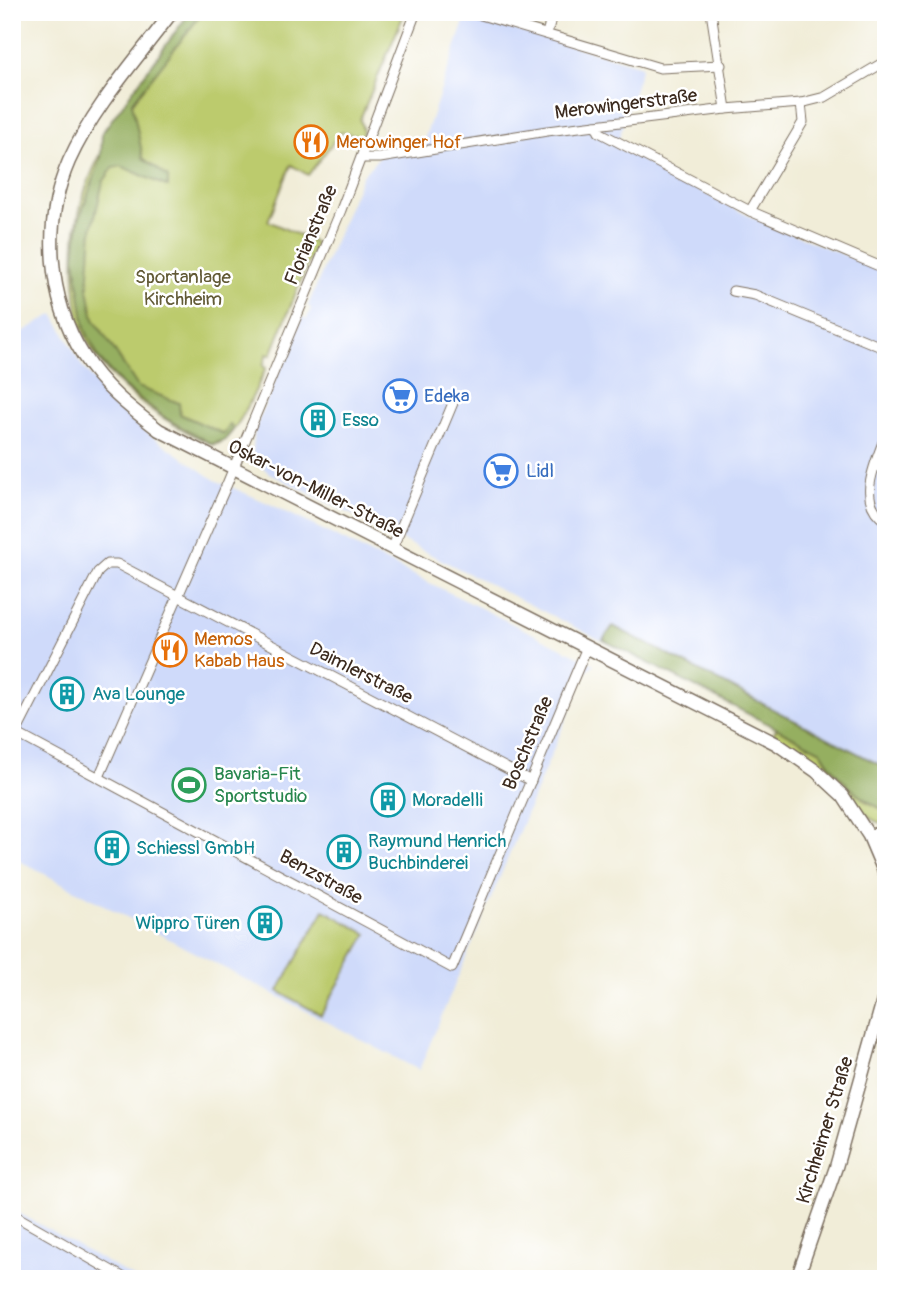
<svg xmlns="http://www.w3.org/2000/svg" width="898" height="1291" viewBox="0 0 898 1291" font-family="Pangolin,sans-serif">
  <rect width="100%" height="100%" fill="#fff"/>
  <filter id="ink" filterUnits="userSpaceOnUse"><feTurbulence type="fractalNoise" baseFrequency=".0143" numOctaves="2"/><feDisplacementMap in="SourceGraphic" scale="14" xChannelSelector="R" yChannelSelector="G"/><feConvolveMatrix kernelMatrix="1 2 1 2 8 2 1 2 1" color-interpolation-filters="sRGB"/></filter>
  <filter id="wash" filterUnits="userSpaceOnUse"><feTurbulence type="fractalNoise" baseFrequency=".00686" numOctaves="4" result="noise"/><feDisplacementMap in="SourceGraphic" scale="28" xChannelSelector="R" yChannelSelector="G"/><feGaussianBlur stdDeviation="1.57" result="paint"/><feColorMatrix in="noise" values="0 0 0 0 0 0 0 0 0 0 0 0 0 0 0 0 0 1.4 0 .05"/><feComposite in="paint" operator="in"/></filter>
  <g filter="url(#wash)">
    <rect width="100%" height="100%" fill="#f1edd8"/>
    <g fill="#cfdafa">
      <polygon points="466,16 642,66 616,147 751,217 886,272 886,784 269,473 252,458 255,429 302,317 307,319 311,308 308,306 362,176 381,155 422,146"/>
      <polygon points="54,314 82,366 110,400 143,430 215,480 270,504 594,664 585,674 419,1070 12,857 12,338"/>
      <polygon points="12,1209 136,1279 12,1279"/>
    </g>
    <g fill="#bccb6d" stroke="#7c7a46" stroke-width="2">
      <path d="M203 12H405L360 119 363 131 361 137 341 132 308 175 291 165 268 221 316 243 271 355 267 354 263 366 266 368C256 388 235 443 213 445 162 421 100 383 81 326 76 312 76 294 75 279 72 242 78 204 93 170 119 112 165 62 203 12Z"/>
      <path d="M777 728 821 751 830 767 865 801 886 811V823C871 824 864 812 856 801 834 772 804 753 773 734Z"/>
      <polygon points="324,910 367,934 321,1015 278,991"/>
    </g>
    <g fill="#95af60" stroke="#686c3f" stroke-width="2">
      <polygon points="190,12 203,12 132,103 143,158 168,177 168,187 121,166 113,168 103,182 92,229 88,289 94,319 138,387 179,403 180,414 224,434 230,425 234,428 225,440 212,444 167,419 124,387 100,360 85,329 75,258 79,220 101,158 102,133"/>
      <path d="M613 626 886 768V811C858 798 836 777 821 751L603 640Z"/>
    </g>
  </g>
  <g filter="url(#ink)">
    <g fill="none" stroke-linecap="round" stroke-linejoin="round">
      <defs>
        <g id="minor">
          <polyline points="471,12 660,68 721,65"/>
          <polyline points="711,12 726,109"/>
          <polyline points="547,33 553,12"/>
          <polyline points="596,125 599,132 750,211 886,269"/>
          <polyline points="362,158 380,158 547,131 726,109 801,103 825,97 886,61"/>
          <polyline points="750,211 803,122 801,103"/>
          <polyline points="733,291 755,295 886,349"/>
          <path d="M886 434C877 461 854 501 886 521"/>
          <polyline points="392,549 453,403"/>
          <polyline points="12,731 452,968 587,647"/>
          <polyline points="16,733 98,572 107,564 117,564 531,781"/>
          <polyline points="99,777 227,484 341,210 416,12"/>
          <polyline points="12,1214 126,1279"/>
        </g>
        <g id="tertiary">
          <polyline points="869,836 886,829"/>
          <polyline points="874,846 886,841"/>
        </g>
        <g id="secondary">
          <path d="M172 12C136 60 94 106 69 161 42 223 48 298 83 355 102 386 130 408 159 430L777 744 816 771 843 796 869 836 886 876"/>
          <polyline points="797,1279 836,1167 886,990"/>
        </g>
      </defs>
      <use href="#minor" stroke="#7b6e5f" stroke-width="11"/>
      <use href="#tertiary" stroke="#7b6e5f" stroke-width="13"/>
      <use href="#secondary" stroke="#7b6e5f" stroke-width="15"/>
      <use href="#minor" stroke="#fff" stroke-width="9"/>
      <use href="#tertiary" stroke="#fff" stroke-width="10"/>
      <use href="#secondary" stroke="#fff" stroke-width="12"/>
    </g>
  </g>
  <defs>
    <symbol id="restaurant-ring" viewBox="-11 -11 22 22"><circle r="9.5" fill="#fff" stroke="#e8710a" stroke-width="1.5"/><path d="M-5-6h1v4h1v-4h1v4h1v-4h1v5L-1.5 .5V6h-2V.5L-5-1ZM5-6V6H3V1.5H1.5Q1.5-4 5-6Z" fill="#e8710a"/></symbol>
    <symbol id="supermarket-ring" viewBox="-11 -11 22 22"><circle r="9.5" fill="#fff" stroke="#3f7fe0" stroke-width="1.5"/><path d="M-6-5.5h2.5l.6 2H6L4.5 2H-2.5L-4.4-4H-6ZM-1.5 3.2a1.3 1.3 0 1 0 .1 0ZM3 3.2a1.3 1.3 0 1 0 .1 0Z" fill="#3f7fe0"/></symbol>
    <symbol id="building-ring" viewBox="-11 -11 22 22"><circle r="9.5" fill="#fff" stroke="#0f9aa8" stroke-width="1.5"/><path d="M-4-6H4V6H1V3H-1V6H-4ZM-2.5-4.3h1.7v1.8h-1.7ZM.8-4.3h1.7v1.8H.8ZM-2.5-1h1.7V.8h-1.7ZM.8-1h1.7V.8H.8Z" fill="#0f9aa8"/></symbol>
    <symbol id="stadium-ring" viewBox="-11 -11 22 22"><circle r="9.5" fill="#fff" stroke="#2e9e5b" stroke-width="1.5"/><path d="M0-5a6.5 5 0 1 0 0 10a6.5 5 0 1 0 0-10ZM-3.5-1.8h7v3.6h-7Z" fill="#2e9e5b"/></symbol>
  </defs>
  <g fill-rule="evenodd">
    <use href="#restaurant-ring" x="292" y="123" width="38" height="38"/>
    <use href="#supermarket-ring" x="381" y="377" width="38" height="38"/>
    <use href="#building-ring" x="299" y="401" width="38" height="38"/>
    <use href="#supermarket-ring" x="482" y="452" width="38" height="38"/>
    <use href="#restaurant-ring" x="151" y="631" width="38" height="38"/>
    <use href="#building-ring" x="48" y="675" width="38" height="38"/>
    <use href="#stadium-ring" x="170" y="766" width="38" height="38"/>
    <use href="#building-ring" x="369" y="781" width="38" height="38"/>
    <use href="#building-ring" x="93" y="829" width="38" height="38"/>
    <use href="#building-ring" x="325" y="833" width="38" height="38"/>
    <use href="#building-ring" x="246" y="904" width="38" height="38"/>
  </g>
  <g text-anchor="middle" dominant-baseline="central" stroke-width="5" stroke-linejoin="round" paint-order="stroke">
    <g font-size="19" fill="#3b2a1e" stroke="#fff">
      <text transform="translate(626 104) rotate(-7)">Merowingerstraße</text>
      <text transform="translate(311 235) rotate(-67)">Florianstraße</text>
      <text transform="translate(316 489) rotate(27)">Oskar-von-Miller-Straße</text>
      <text transform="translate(361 673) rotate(27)">Daimlerstraße</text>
      <text transform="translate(528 743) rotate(-67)">Boschstraße</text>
      <text transform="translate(321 877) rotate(29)">Benzstraße</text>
      <text transform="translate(825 1130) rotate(-73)">Kirchheimer Straße</text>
    </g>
    <g font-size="19" fill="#c56008" stroke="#fff" text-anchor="start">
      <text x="336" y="142">Merowinger Hof</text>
      <text x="194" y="639">Memos<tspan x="194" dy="22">Kabab Haus</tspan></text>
    </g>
    <g font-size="19" fill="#625a36" stroke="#fff">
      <text x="183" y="277">Sportanlage<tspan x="183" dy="22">Kirchheim</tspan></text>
    </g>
    <g font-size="19" fill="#366cbe" stroke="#fff" text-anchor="start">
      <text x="424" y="396">Edeka</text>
      <text x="526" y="471">Lidl</text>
    </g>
    <g font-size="19" fill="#0d838f" stroke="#fff" text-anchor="start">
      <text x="342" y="420">Esso</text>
      <text x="92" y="694">Ava Lounge</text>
      <text x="412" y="800">Moradelli</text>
      <text x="368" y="841">Raymund Henrich<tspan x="368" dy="22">Buchbinderei</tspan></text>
      <text x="136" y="848">Schiessl GmbH</text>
      <text x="240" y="923" text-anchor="end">Wippro Türen</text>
    </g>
    <g font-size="19" fill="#27864d" stroke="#fff" text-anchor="start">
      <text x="214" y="774">Bavaria-Fit<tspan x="214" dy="22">Sportstudio</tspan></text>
    </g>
  </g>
  <rect width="898" height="1291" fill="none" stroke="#fff" stroke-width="42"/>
</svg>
